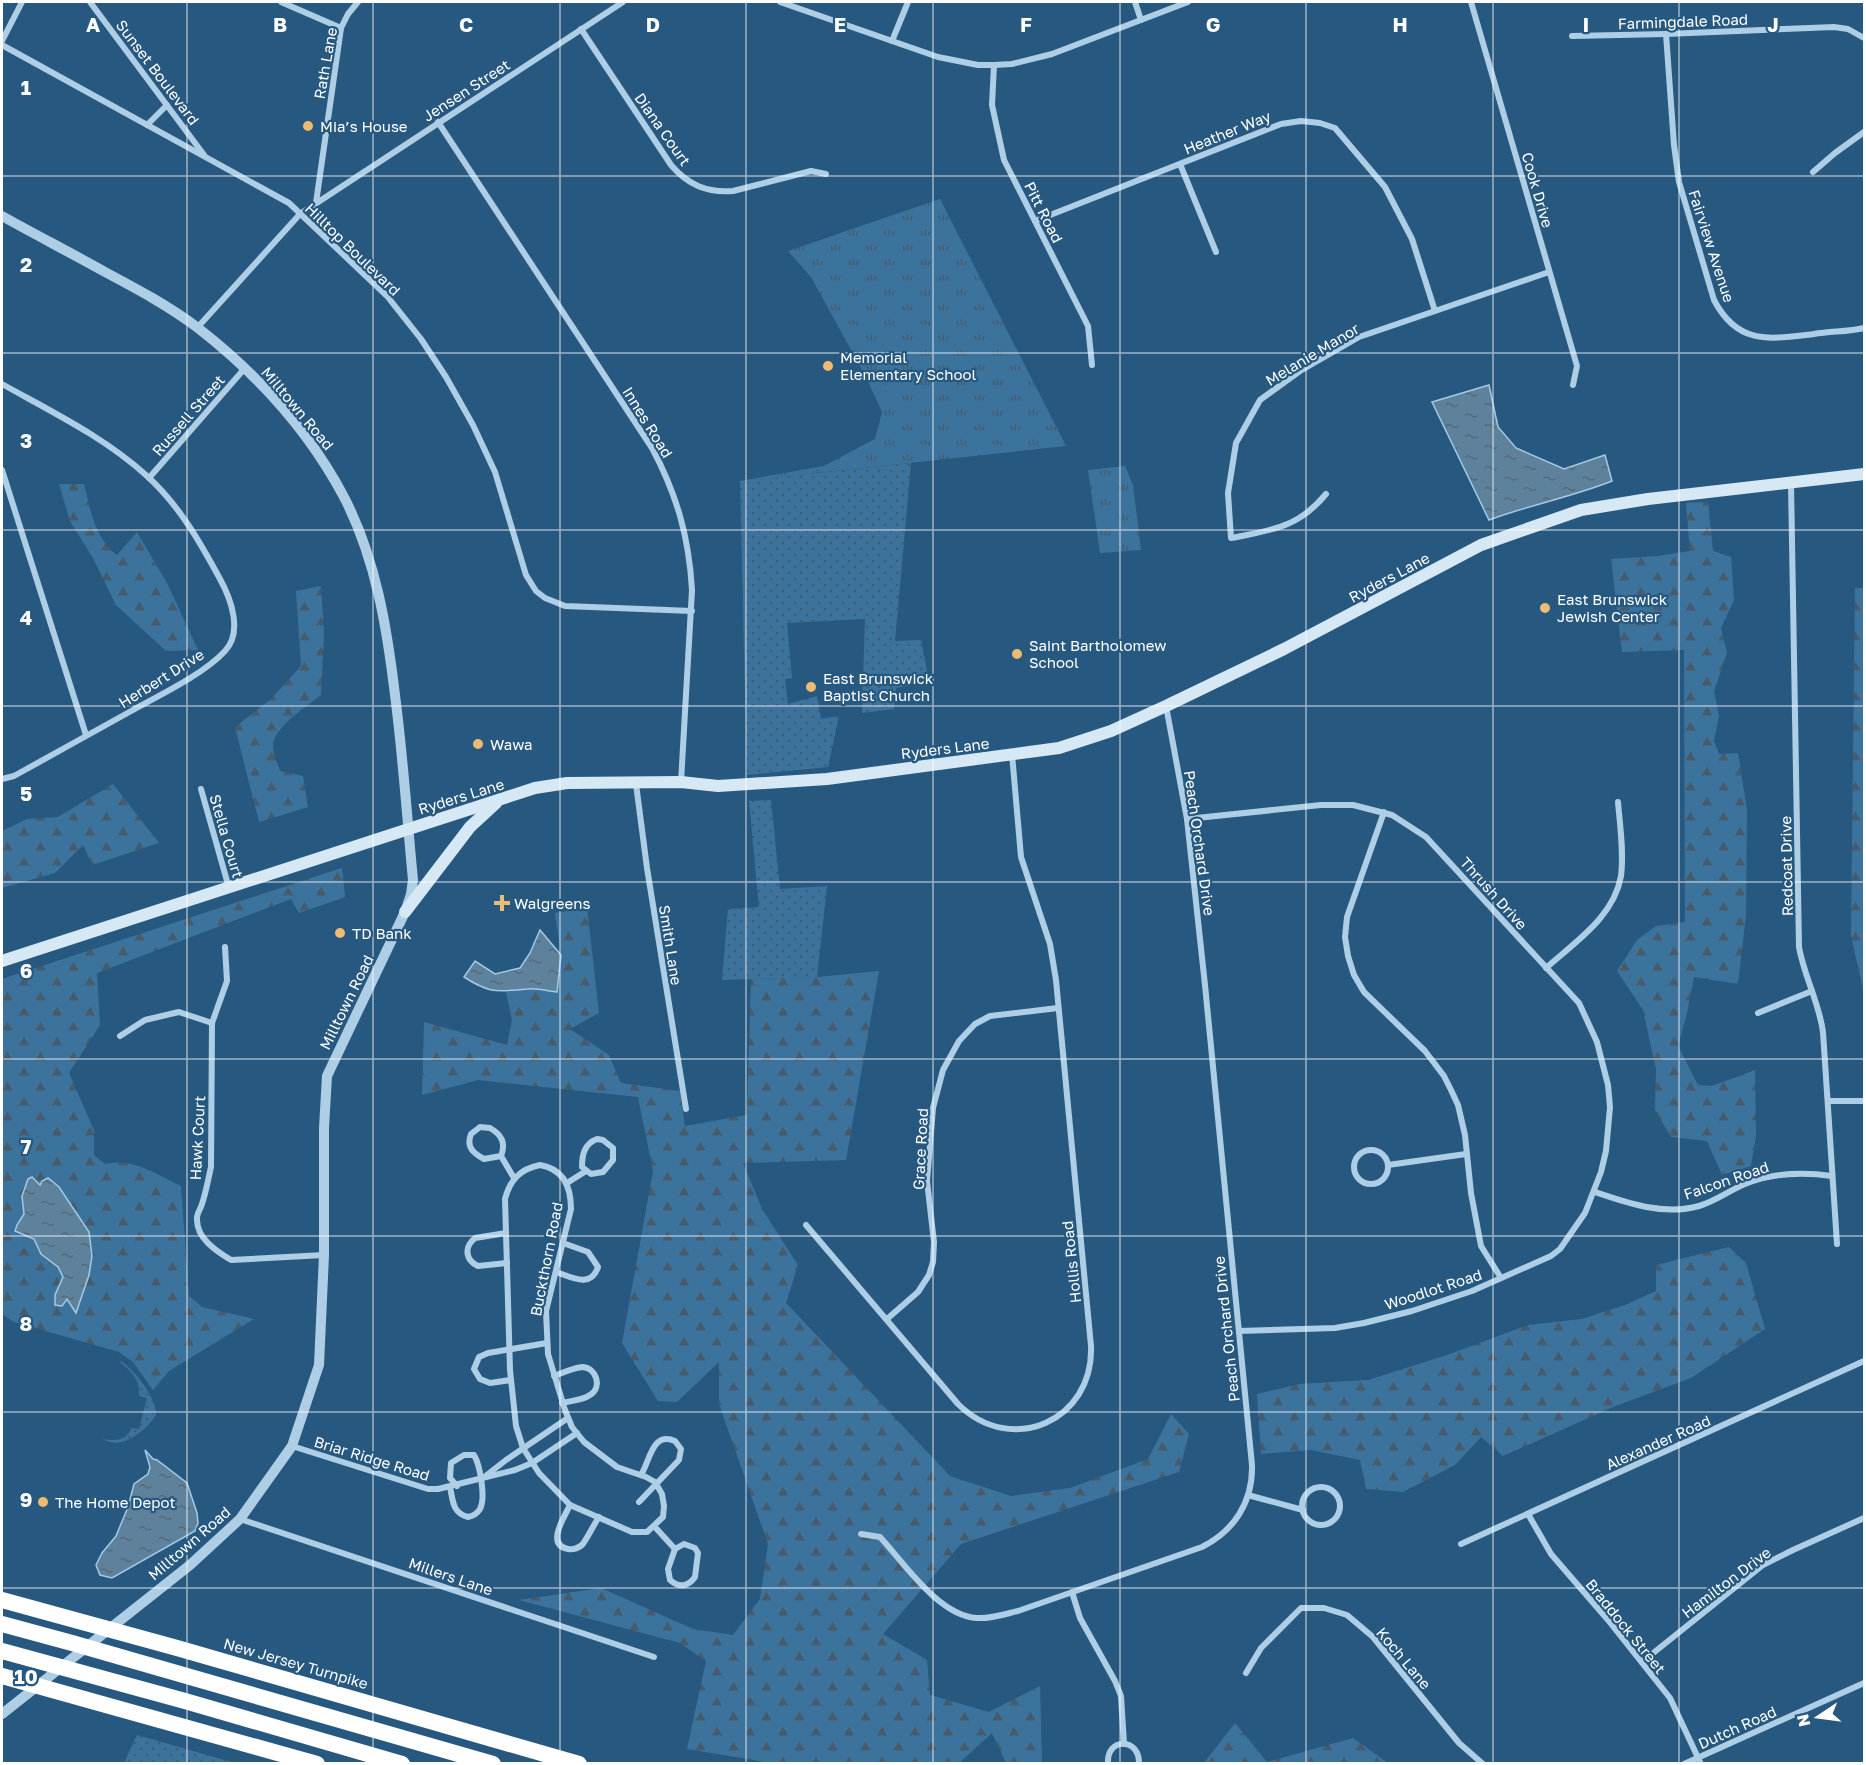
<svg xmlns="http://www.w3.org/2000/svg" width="1866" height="1765" viewBox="0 0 1866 1765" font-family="'Golos Text',sans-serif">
  <defs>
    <pattern id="grass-dots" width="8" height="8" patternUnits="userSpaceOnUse" patternTransform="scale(1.5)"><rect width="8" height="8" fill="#3c739d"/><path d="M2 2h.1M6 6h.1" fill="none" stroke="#465c6c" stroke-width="1.8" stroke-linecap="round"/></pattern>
    <pattern id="forest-firs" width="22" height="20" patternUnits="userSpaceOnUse" patternTransform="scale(1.5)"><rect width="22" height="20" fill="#3c739d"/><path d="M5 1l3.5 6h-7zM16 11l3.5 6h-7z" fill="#465c6c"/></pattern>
    <pattern id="park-tufts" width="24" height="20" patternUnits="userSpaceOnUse" patternTransform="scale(1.5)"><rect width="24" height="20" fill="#3c739d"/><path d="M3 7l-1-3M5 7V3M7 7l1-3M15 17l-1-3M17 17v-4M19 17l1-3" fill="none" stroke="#465c6c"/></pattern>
    <pattern id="water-ripples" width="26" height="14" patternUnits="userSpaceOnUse" patternTransform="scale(1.5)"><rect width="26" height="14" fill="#5e819c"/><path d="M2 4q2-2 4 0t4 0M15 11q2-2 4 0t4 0" fill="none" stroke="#566978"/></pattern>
  </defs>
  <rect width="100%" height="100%" fill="#275980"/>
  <g fill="url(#grass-dots)">
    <polygon points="911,463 895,641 921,640 929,681 896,688 894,709 862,713 865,619 787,623 792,678 785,679 788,704 817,696 821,719 839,716 828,767 747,775 740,481"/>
    <polygon points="771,800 780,889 827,886 817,977 722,980 728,909 759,907 749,801"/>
    <path d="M121 1361C135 1371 156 1397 156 1414 151 1425 133 1440 121 1442 115 1444 107 1441 102 1439 116 1441 125 1441 132 1428L139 1429 147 1398 139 1396C141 1380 131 1371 120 1362Z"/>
    <polygon points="137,1735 235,1763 127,1763 125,1761"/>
  </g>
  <g fill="url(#forest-firs)" fill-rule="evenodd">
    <path d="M59 484H84C90 509 95 539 117 555L137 532 167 583 198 650 166 651 116 605 93 558 70 521Z"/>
    <polygon points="1708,502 1713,551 1731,557 1734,600 1721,628 1727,653 1714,691 1719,716 1714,741 1719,754 1738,753 1747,810 1746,915 1738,984 1694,977 1687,1013 1678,1046 1698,1085 1712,1086 1755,1070 1756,1136 1751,1166 1722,1175 1707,1141 1671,1137 1655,1110 1656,1069 1643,1010 1617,971 1637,940 1656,926 1685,922 1684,650 1622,652 1611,559 1658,556 1690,551 1686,503"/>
    <path d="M321 586 324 632 321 695C307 706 272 728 273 747 273 755 278 764 280 771L303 776 308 807 259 822 235 727 271 699 301 666 296 591Z"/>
    <polygon points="1855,588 1864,588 1864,993 1851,936"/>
    <polygon points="113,784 159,843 92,865 83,845 55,873 2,888 2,831 27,819 58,817"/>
    <path d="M342 868 345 897 299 913 291 899 97 973 100 1025 69 1073 94 1130V1155L105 1164C135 1158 155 1174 181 1186L189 1296 202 1307 254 1319 169 1371 153 1390 133 1362 119 1352 14 1322 2 1314V979ZM48 1178 59 1187 73 1206 89 1275 76 1312 67 1298 55 1295 63 1277 58 1267 41 1254 34 1239 17 1225 40 1185Z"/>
    <polygon points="587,908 599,1013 570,1029 609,1055 621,1083 680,1091 685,1126 747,1115 751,979 817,977 879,971 846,1160 743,1163 762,1209 798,1265 786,1303 950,1476 1011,1496 1070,1488 1148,1459 1171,1414 1189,1434 1179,1472 961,1544 883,1634 927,1660 930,1695 989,1712 1040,1686 1042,1763 1006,1763 992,1733 958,1764 771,1763 687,1749 706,1661 680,1643 519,1600 601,1588 693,1629 733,1635 760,1599 768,1544 719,1404 719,1362 677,1402 658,1401 622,1343 653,1171 638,1097 478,1080 422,1095 424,1022 507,1045 512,1020 506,992 531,988 557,992 561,955 555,913"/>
    <polygon points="1729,1247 1746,1263 1765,1329 1691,1378 1613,1407 1503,1456 1481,1437 1455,1465 1403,1492 1366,1489 1360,1460 1311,1450 1261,1454 1257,1394 1300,1384 1368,1380 1447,1355 1528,1325 1582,1319 1625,1305 1656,1291 1656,1265"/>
    <polygon points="1235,1723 1267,1762 1353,1738 1388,1763 1204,1763"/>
  </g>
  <g fill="url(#park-tufts)">
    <polygon points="940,199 1066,446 740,481 824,466 875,439 882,412 865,375 811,277 788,251"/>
    <polygon points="1125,466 1133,485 1141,550 1100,553 1088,470"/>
  </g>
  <polygon fill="#3c739d" points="896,357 913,389 894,399 877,367"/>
  <g fill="url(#water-ripples)" stroke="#a2cae6" stroke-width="1.5">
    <path d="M1489 385 1498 427 1516 448 1564 469 1605 455 1612 481C1572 497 1529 505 1489 520L1432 402Z"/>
    <path d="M540 930 561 955 557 992C548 991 537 988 528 989 498 991 492 995 464 977L475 961 495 974 520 968 530 953Z"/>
    <polygon points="32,1177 40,1185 42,1181 48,1178 59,1187 89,1232 92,1256 89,1275 76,1313 67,1299 62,1306 55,1305 55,1295 63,1277 58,1267 41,1254 34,1239 15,1231 17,1225 24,1214 22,1196 28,1179"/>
    <polygon points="145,1450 153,1459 157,1460 187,1483 197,1513 198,1523 195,1531 112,1578 100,1575 96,1565 102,1553 116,1536 128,1507 134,1484 148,1474 150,1467"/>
  </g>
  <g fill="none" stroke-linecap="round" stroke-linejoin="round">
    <g stroke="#aecee6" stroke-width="6">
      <polyline points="90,2 204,155"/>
      <polyline points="281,2 341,28"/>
      <polyline points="780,2 938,57 978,65 994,65 1012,64 1052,54 1188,2"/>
      <polyline points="1135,2 1141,20"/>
      <polyline points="1471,2 1577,366 1573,385"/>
      <path d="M581 29 671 165C688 185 707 193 733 191L811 171 826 174"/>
      <path d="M1666 34 1674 145 1679 182 1714 300C1738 346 1770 339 1814 334 1831 331 1848 332 1864 328"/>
      <polyline points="1572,36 1666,34 1834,27 1848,29 1864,38"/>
      <polyline points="2,41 22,2"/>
      <polyline points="892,41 908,2"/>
      <polyline points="2,45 289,203 387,296 421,339 446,377 473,425 495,472 526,575 536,591 545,598 565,606 692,611"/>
      <polyline points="994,65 992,105 1004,160 1088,326 1092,365"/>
      <path d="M438 122 652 448C677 495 689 537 692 590L681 782"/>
      <polyline points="147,125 167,105"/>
      <polyline points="1180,164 1216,252"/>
      <polyline points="1813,172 1835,153 1864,132"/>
      <polyline points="316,203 341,28 348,14 358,2"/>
      <polyline points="1035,221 1281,124 1301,121 1320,123 1335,128 1385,187 1412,239 1435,311"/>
      <polyline points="197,328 300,214 623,2"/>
      <path d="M2 384C52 412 104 437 147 476 179 505 200 542 220 579 231 599 243 632 225 651 204 674 160 695 133 710 93 732 54 754 14 776L2 779"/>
      <polyline points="2,470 86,735"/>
      <polyline points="149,478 245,368"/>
      <path d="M1791 483 1799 947C1804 976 1819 1002 1823 1032L1837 1244"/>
      <path d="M1326 494C1298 528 1272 530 1231 538L1228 493 1236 443 1260 400 1300 371 1359 337 1549 272"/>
      <polyline points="636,784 647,868 686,1109"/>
      <polyline points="201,789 229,888"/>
      <polyline points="1384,812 1347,917 1345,937 1348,956 1354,975 1364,992 1425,1051 1444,1076 1451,1090 1458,1105 1465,1135 1471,1193 1481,1246 1501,1278"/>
      <polyline points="1187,819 1321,805 1353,805 1392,815 1426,837 1579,1003 1597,1042 1608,1085 1610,1107 1606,1151 1601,1172 1585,1213 1560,1249 1551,1256 1472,1291 1412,1311 1364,1323 1335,1328 1239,1331"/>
      <path d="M225 947 227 981 212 1023 211 1167C208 1180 206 1192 202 1204 201 1208 197 1213 197 1218 196 1238 216 1251 231 1260L324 1255"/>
      <path d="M1546 968C1575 942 1614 917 1621 876 1624 852 1620 826 1618 802"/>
      <polyline points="1758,1013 1812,991"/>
      <polyline points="120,1036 145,1020 179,1012 212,1023"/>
      <polyline points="1828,1101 1864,1101"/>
      <path d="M480 1127 490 1128C502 1135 506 1143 501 1156L484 1159C473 1153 466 1147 471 1134Z"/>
      <path d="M597 1139 603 1140 613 1148V1160L603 1172 591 1174 582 1167C582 1155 584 1144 597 1139Z"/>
      <circle cx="1371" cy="1167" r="17"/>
      <polyline points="501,1156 514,1178"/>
      <path d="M540 1165C564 1169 571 1187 571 1209L546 1311 548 1354 565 1410 572 1427 584 1442 617 1467 646 1477 655 1482 662 1494 664 1506 663 1517 647 1532H632L570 1505 539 1473 523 1448 516 1426 510 1370 505 1199C510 1180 520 1169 540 1165Z"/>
      <polyline points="1388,1165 1466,1154"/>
      <polyline points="567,1183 586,1171"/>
      <path d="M1595 1192C1627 1203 1664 1216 1699 1206 1716 1201 1730 1190 1745 1184 1774 1172 1803 1172 1832 1176"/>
      <path d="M806 1225 958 1404C1011 1457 1094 1421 1091 1346L1056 980 1050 944 1021 857 1012 754"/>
      <path d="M506 1233 475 1238C464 1247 465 1260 478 1266L507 1263"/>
      <path d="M556 1272C571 1277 591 1289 598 1267L588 1252 563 1243"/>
      <polyline points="887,1319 918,1292 929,1275 933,1262 934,1242 927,1181 933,1108 943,1070 959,1041 975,1024 990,1016 1058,1008"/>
      <path d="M554 1376C562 1373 573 1368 582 1367 596 1367 603 1387 590 1395 583 1400 571 1401 562 1403"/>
      <polyline points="511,1380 490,1383 480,1379 474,1369 479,1357 488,1353 547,1343"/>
      <polyline points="292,1446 428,1489 438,1489 515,1470 532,1463 577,1433"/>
      <polyline points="483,1478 506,1460 568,1418"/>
      <path d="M450 1487C453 1500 452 1513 468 1517 473 1516 477 1514 480 1509 486 1498 480 1465 474 1455H464L451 1463 450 1478 457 1486"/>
      <circle cx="1321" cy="1506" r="19"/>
      <polyline points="1248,1495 1303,1510"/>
      <path d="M639 1502 679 1460 681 1449 675 1441C652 1431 650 1461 641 1475"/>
      <path d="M570 1505C565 1516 545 1545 568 1549 573 1550 578 1548 582 1545 587 1539 594 1524 599 1517"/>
      <polyline points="1528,1514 1551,1554 1608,1620 1670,1698 1701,1764"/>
      <polyline points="240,1519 654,1657"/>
      <polyline points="654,1526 675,1549"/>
      <path d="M861 1534 880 1537C904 1563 939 1616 977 1618 991 1619 1005 1614 1018 1611L1202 1547C1234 1531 1253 1502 1252 1465L1205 985 1187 819 1166 706"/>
      <path d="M684 1544 695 1548 698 1553 695 1577C688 1587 679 1588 670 1580L668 1569 675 1549Z"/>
      <polyline points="1461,1544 1864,1361"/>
      <polyline points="1072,1592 1080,1618 1115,1681 1121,1696 1124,1744"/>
      <polyline points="1642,1662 1763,1565 1793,1550 1864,1518"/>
      <polyline points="1246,1673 1261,1648 1301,1608 1324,1608 1347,1615 1373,1637 1459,1743 1483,1764"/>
      <path d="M1108 1764C1106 1737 1140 1737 1139 1764"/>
      <polyline points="1684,1764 1864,1683"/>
    </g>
    <path stroke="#aecee6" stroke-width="10" d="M2 216C36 235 71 253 105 272 137 289 169 306 198 328 257 374 310 432 345 499 376 560 387 628 395 695 403 756 407 818 413 880L411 894 405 912 327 1076 324 1128V1255L319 1365 292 1446 240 1519 190 1565 2 1714"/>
    <g stroke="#d7e8f5" stroke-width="12">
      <polyline points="405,912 470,827 496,803"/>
      <polyline points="2,961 535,788 567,783 681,782 718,786 827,779 1059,748 1111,731 1166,706 1284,649 1481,545 1581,510 1648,499 1864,474"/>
    </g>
    <g stroke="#fff" stroke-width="16">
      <polyline points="2,1600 177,1648 579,1764"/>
      <polyline points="2,1624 72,1643 493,1764"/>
      <polyline points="2,1651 185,1701 402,1764"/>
      <polyline points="2,1676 317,1764"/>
    </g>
  </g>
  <path fill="none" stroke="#fff" stroke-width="1.5" stroke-opacity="0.55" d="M187 2V1764M373 2V1764M560 2V1764M746 2V1764M933 2V1764M1120 2V1764M1306 2V1764M1493 2V1764M1679 2V1764M2 176H1864M2 353H1864M2 530H1864M2 706H1864M2 882H1864M2 1059H1864M2 1236H1864M2 1412H1864M2 1588H1864"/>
  <g fill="#eebb74" stroke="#275980" stroke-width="2">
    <circle cx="308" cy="126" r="6"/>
    <circle cx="828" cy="366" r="6"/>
    <circle cx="1545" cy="608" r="6"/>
    <circle cx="1017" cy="654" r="6"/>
    <circle cx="811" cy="687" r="6"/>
    <circle cx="478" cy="744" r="6"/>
    <path d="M499 894h6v6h6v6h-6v6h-6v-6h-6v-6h6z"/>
    <circle cx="340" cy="933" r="6"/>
    <circle cx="43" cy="1502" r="6"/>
  </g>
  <g text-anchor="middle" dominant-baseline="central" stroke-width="4.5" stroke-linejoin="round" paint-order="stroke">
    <g font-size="15" fill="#fff" stroke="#275980">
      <text transform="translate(1683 21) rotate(-2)">Farmingdale Road</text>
      <text transform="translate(325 63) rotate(-80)">Rath Lane</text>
      <text transform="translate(158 72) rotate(53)">Sunset Boulevard</text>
      <text transform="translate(466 90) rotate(-33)">Jensen Street</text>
      <text transform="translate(663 129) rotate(55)">Diana Court</text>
      <text transform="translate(1227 132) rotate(-22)">Heather Way</text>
      <text transform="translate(1538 190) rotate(74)">Cook Drive</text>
      <text transform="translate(1044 212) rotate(63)">Pitt Road</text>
      <text transform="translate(1712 246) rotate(72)">Fairview Avenue</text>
      <text transform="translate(353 249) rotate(44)">Hilltop Boulevard</text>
      <text transform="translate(1312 354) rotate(-31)">Melanie Manor</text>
      <text transform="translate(298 408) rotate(50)">Milltown Road</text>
      <text transform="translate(188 415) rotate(-49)">Russell Street</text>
      <text transform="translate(648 422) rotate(58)">Innes Road</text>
      <text transform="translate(1389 577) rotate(-28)">Ryders Lane</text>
      <text transform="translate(161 678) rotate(-32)">Herbert Drive</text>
      <text transform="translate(945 748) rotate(-7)">Ryders Lane</text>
      <text transform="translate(461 796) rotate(-17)">Ryders Lane</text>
      <text transform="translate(227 836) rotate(74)">Stella Court</text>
      <text transform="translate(1200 843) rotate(82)">Peach Orchard Drive</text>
      <text transform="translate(1786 866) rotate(-91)">Redcoat Drive</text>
      <text transform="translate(1494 893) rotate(48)">Thrush Drive</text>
      <text transform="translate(671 945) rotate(81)">Smith Lane</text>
      <text transform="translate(346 1002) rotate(-64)">Milltown Road</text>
      <text transform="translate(197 1138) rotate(-87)">Hawk Court</text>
      <text transform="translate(920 1149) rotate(-87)">Grace Road</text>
      <text transform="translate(1726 1180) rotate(-19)">Falcon Road</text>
      <text transform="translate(546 1259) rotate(-79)">Buckthorn Road</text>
      <text transform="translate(1071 1262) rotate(-96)">Hollis Road</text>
      <text transform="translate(1433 1289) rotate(-18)">Woodlot Road</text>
      <text transform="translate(1226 1329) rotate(-96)">Peach Orchard Drive</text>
      <text transform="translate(1658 1442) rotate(-24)">Alexander Road</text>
      <text transform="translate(372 1458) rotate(17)">Briar Ridge Road</text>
      <text transform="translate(189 1543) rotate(-41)">Milltown Road</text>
      <text transform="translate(451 1576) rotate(19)">Millers Lane</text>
      <text transform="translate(1726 1582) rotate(-37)">Hamilton Drive</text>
      <text transform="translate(1626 1626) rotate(51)">Braddock Street</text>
      <text transform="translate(1404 1658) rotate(50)">Koch Lane</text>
      <text transform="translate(296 1663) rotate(16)">New Jersey Turnpike</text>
      <text transform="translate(1737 1727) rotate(-24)">Dutch Road</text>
    </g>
    <g font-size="15" fill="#fff" stroke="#275980" text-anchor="start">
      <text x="320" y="126">Mia’s House</text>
      <text x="840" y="357">Memorial<tspan x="840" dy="17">Elementary School</tspan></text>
      <text x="1557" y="599">East Brunswick<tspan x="1557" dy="17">Jewish Center</tspan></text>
      <text x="1029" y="645">Saint Bartholomew<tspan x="1029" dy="17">School</tspan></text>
      <text x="823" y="678">East Brunswick<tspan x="823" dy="17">Baptist Church</tspan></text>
      <text x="490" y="744">Wawa</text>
      <text x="514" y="903">Walgreens</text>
      <text x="352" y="933">TD Bank</text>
      <text x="55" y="1502">The Home Depot</text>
    </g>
  </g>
  <g font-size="20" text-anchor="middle" font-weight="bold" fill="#fff" stroke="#275980" stroke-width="4.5" stroke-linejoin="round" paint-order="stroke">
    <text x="93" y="32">A</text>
    <text x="280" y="32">B</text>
    <text x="466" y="32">C</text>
    <text x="653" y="32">D</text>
    <text x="840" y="32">E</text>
    <text x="1026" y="32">F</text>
    <text x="1213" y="32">G</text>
    <text x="1400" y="32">H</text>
    <text x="1586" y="32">I</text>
    <text x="1773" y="32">J</text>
    <text x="26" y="95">1</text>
    <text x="26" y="272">2</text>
    <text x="26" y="448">3</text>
    <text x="26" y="625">4</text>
    <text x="26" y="801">5</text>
    <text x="26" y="978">6</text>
    <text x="26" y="1154">7</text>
    <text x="26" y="1331">8</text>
    <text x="26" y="1507">9</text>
    <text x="26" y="1684">10</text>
  </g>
  <rect width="1866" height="1765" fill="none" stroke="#ffffff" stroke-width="6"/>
  <g transform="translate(1818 1717) rotate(257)" stroke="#275980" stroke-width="4.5" paint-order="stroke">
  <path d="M0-4.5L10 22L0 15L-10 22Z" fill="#ffffff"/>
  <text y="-9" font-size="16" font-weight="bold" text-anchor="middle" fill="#ffffff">N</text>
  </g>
</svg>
